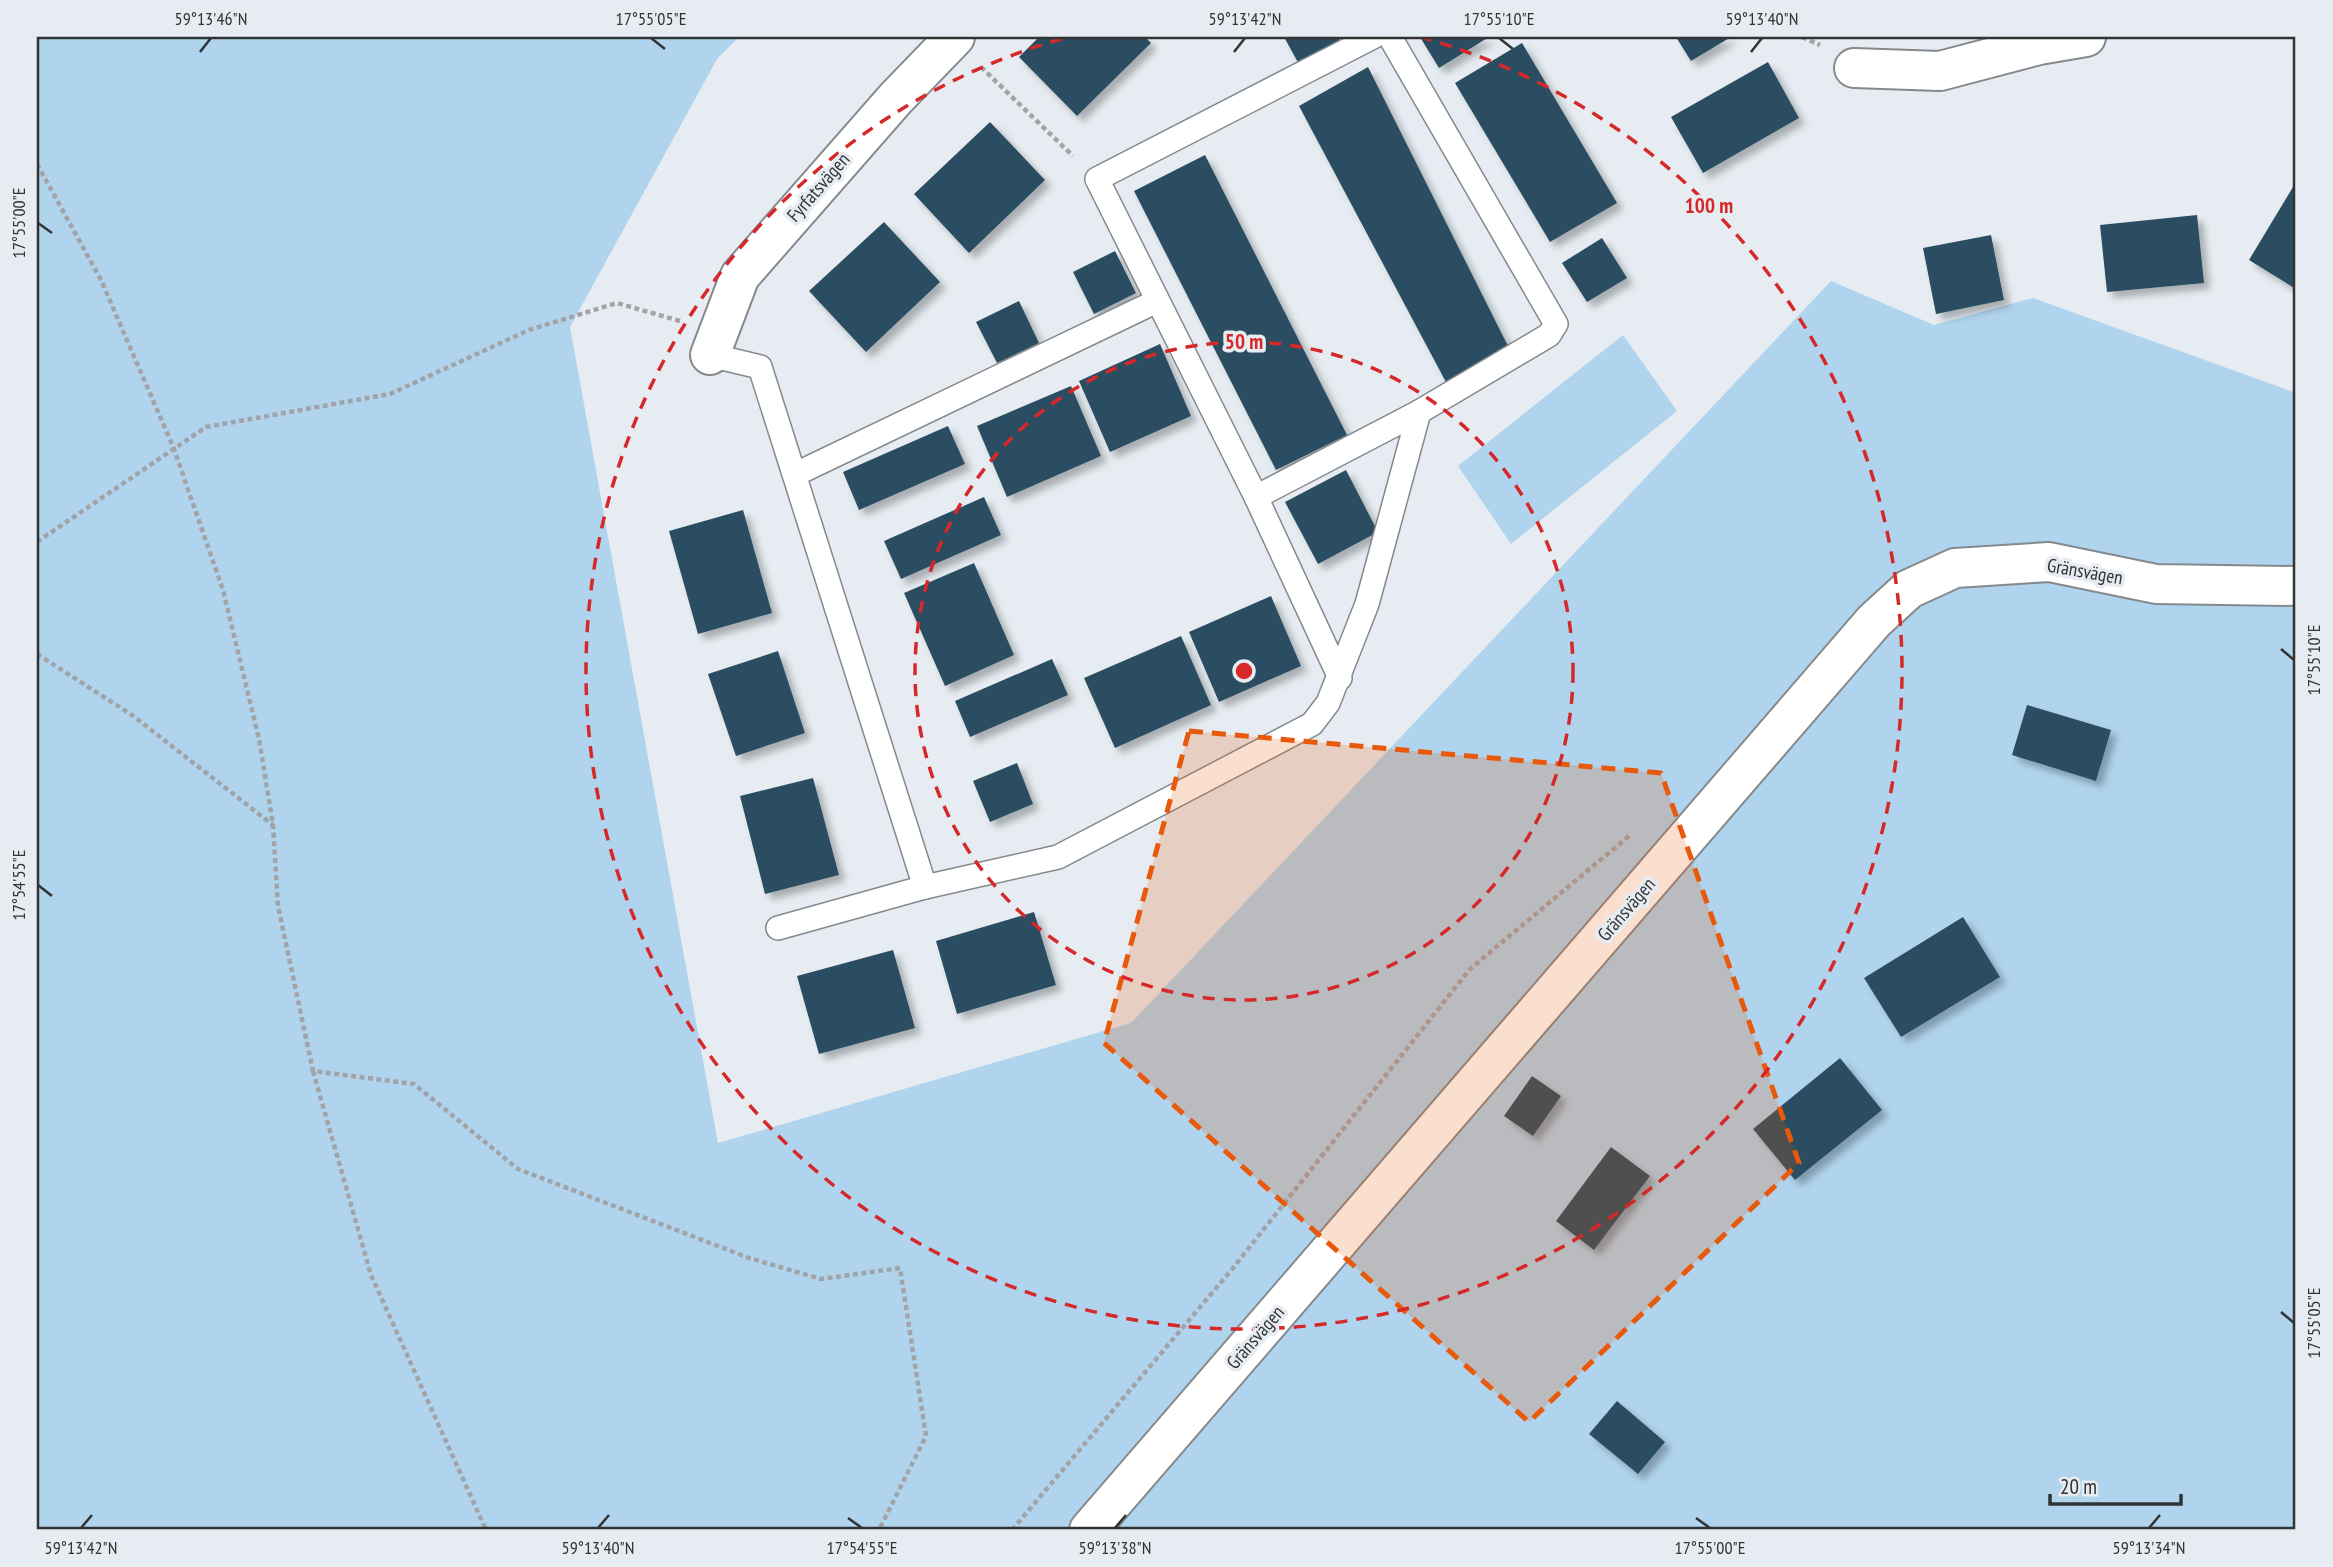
<svg xmlns="http://www.w3.org/2000/svg" width="2333" height="1567" viewBox="0 0 2333 1567" font-family="'PT Sans Narrow',sans-serif">
  <defs>
    <filter id="shadow"><feDropShadow dx="6" dy="6" stdDeviation="3.5" flood-color="#0004"/></filter>
  </defs>
  <rect width="100%" height="100%" fill="#e6ecf1"/>
  <g fill="#b0d4ed">
    <polygon points="37,37 739,37 717,59 570,327 718,1143 1131,1023 1831,281 1934,325 2033,298 2296,393 2296,1530 37,1530"/>
    <polygon points="1623,335 1677,411 1511,544 1458,466"/>
  </g>
  <g fill="#2c4d62" filter="url(#shadow)">
    <polygon points="1039,37 1145,37 1151,43 1077,116 1019,57"/>
    <polygon points="1284,37 1338,37 1341,43 1300,66"/>
    <polygon points="1420,37 1489,37 1439,68"/>
    <polygon points="1676,37 1731,37 1691,61"/>
    <polygon points="1522,43 1617,203 1550,242 1455,83"/>
    <polygon points="1768,62 1799,118 1703,173 1671,117"/>
    <polygon points="1368,67 1510,350 1447,384 1299,106"/>
    <polygon points="990,122 1045,180 969,253 914,194"/>
    <polygon points="1205,155 1347,435 1276,470 1134,191"/>
    <polygon points="2293,187 2296,189 2296,289 2249,260"/>
    <polygon points="2197,215 2204,283 2107,292 2100,225"/>
    <polygon points="884,222 940,282 866,352 809,291"/>
    <polygon points="1991,235 2004,300 1936,314 1923,248"/>
    <polygon points="1602,238 1627,278 1587,302 1562,263"/>
    <polygon points="1115,251 1136,293 1094,314 1073,272"/>
    <polygon points="1019,301 1039,343 997,363 976,322"/>
    <polygon points="1160,344 1191,416 1110,452 1079,381"/>
    <polygon points="1071,386 1101,456 1007,497 977,426"/>
    <polygon points="948,426 965,464 859,510 843,472"/>
    <polygon points="1346,470 1378,532 1318,564 1285,502"/>
    <polygon points="984,497 1001,535 901,579 884,541"/>
    <polygon points="743,510 772,613 698,634 669,531"/>
    <polygon points="974,563 1014,655 945,686 904,593"/>
    <polygon points="1271,596 1301,666 1219,702 1189,632"/>
    <polygon points="1181,636 1211,705 1115,748 1084,678"/>
    <polygon points="778,651 805,733 736,756 708,674"/>
    <polygon points="1052,659 1068,695 970,737 955,701"/>
    <polygon points="2027,705 2111,730 2096,781 2012,755"/>
    <polygon points="1017,763 1033,804 990,822 973,781"/>
    <polygon points="813,778 839,875 765,894 740,796"/>
    <polygon points="1034,912 1056,985 957,1014 936,941"/>
    <polygon points="1963,917 2000,977 1901,1037 1864,978"/>
    <polygon points="893,950 915,1028 819,1054 797,976"/>
    <polygon points="1840,1058 1882,1110 1795,1180 1753,1129"/>
    <polygon points="1532,1076 1561,1096 1533,1136 1504,1116"/>
    <polygon points="1611,1147 1650,1176 1594,1250 1556,1221"/>
    <polygon points="1617,1401 1665,1442 1638,1474 1589,1434"/>
  </g>
  <g fill="none" stroke-linecap="round" stroke-linejoin="round">
    <defs>
      <g id="lane">
        <polyline points="710,355 760,367 925,887"/>
        <polyline points="796,474 1157,301"/>
        <polyline points="1256,497 1419,412 1549,335 1556,324 1390,37"/>
        <polyline points="1340,678 1256,497 1097,179 1373,37"/>
        <polyline points="778,928 925,887 1058,857 1312,724 1328,703 1367,604 1419,412"/>
      </g>
      <g id="street">
        <polyline points="1854,68 1940,71 2039,45 2086,37"/>
        <polyline points="710,355 740,276 896,98 955,37"/>
        <polyline points="1089,1530 1874,621 1909,589 1955,568 2049,562 2156,584 2296,586"/>
      </g>
    </defs>
    <use href="#lane" stroke="#84898d" stroke-width="26"/>
    <use href="#street" stroke="#84898d" stroke-width="42"/>
    <g stroke="#a0a4a8" stroke-width="4.5" stroke-dasharray="5 3.5" stroke-linecap="butt">
      <polyline points="1802,37 1820,45"/>
      <polyline points="981,67 1073,156"/>
      <polyline points="37,164 101,280 174,449 223,590 259,739 273,825 278,906 313,1071 414,1084 518,1169 749,1258 821,1279 900,1268 926,1436 879,1530"/>
      <polyline points="37,542 206,427 390,394 529,330 617,303 680,321"/>
      <polyline points="37,654 132,715 273,825"/>
      <polyline points="313,1071 371,1275 486,1530"/>
      <polyline points="1012,1530 1233,1268 1470,969 1629,836"/>
    </g>
    <use href="#lane" stroke="#fff" stroke-width="23"/>
    <use href="#street" stroke="#fff" stroke-width="38"/>
  </g>
  <path fill="#e8590c" fill-opacity="0.2" stroke="#e8590c" stroke-width="5" stroke-dasharray="14 9" stroke-linejoin="round" d="M1189 731 1661 773 1799 1163 1529 1422 1104 1043Z"/>
  <path fill="none" stroke="#313335" stroke-width="2.5" d="M651 38 665 49M1499 38 1513 49M200 52 211 38M1234 52 1245 38M1751 52 1762 38M38 223 52 233M2281 649 2294 660M38 885 52 896M2281 1312 2294 1323M848 1518 862 1528M1696 1518 1710 1528M81 1528 92 1515M598 1528 609 1515M1115 1528 1126 1515M2149 1528 2160 1515"/>
  <g fill="none" stroke="#d62828" stroke-width="3.5" stroke-dasharray="12 9">
    <circle cx="1244" cy="671" r="329"/>
    <path d="M1420 37A658 658 0 1 1 1068 37"/>
  </g>
  <g text-anchor="middle" dominant-baseline="central" stroke-width="7" stroke-linejoin="round" paint-order="stroke">
    <g font-size="19" fill="#313335" stroke="#e6ecf1">
      <text transform="translate(818 187) rotate(-49)">Fyrfatsvägen</text>
      <text transform="translate(2085 571) rotate(10)">Gränsvägen</text>
      <text transform="translate(1626 909) rotate(-49)">Gränsvägen</text>
      <text transform="translate(1255 1337) rotate(-49)">Gränsvägen</text>
    </g>
  </g>
  <circle cx="1244" cy="671" r="10" fill="#d62828" stroke="#e6ecf1" stroke-width="3.5"/>
  <g font-size="21" text-anchor="middle" font-weight="bold" fill="#d62828" stroke="#e6ecf1" stroke-width="7" stroke-linejoin="round" paint-order="stroke">
    <text x="1709" y="213">100 m</text>
    <text x="1244" y="349">50 m</text>
  </g>
  <rect width="2333" height="1567" fill="none" stroke="#e6ecf1" stroke-width="77"/>
  <path d="M2050 1494v10h131v-10" fill="none" stroke="#313335" stroke-width="3.5"/>
  <text x="2060" y="1494" font-size="21" fill="#313335" stroke="#e6ecf1" stroke-width="5" paint-order="stroke">20 m</text>
  <rect x="38" y="38" width="2256" height="1490" fill="none" stroke="#313335" stroke-width="2.5"/>
  <g font-size="18" text-anchor="middle" fill="#313335">
    <text x="211" y="25">59°13'46"N</text>
    <text x="651" y="25">17°55'05"E</text>
    <text x="1245" y="25">59°13'42"N</text>
    <text x="1499" y="25">17°55'10"E</text>
    <text x="1762" y="25">59°13'40"N</text>
    <text transform="translate(19 223) rotate(-90)" y="6">17°55'00"E</text>
    <text transform="translate(2314 660) rotate(-90)" y="6">17°55'10"E</text>
    <text transform="translate(19 885) rotate(-90)" y="6">17°54'55"E</text>
    <text transform="translate(2314 1323) rotate(-90)" y="6">17°55'05"E</text>
    <text x="81" y="1554">59°13'42"N</text>
    <text x="598" y="1554">59°13'40"N</text>
    <text x="862" y="1554">17°54'55"E</text>
    <text x="1115" y="1554">59°13'38"N</text>
    <text x="1710" y="1554">17°55'00"E</text>
    <text x="2149" y="1554">59°13'34"N</text>
  </g>
</svg>
